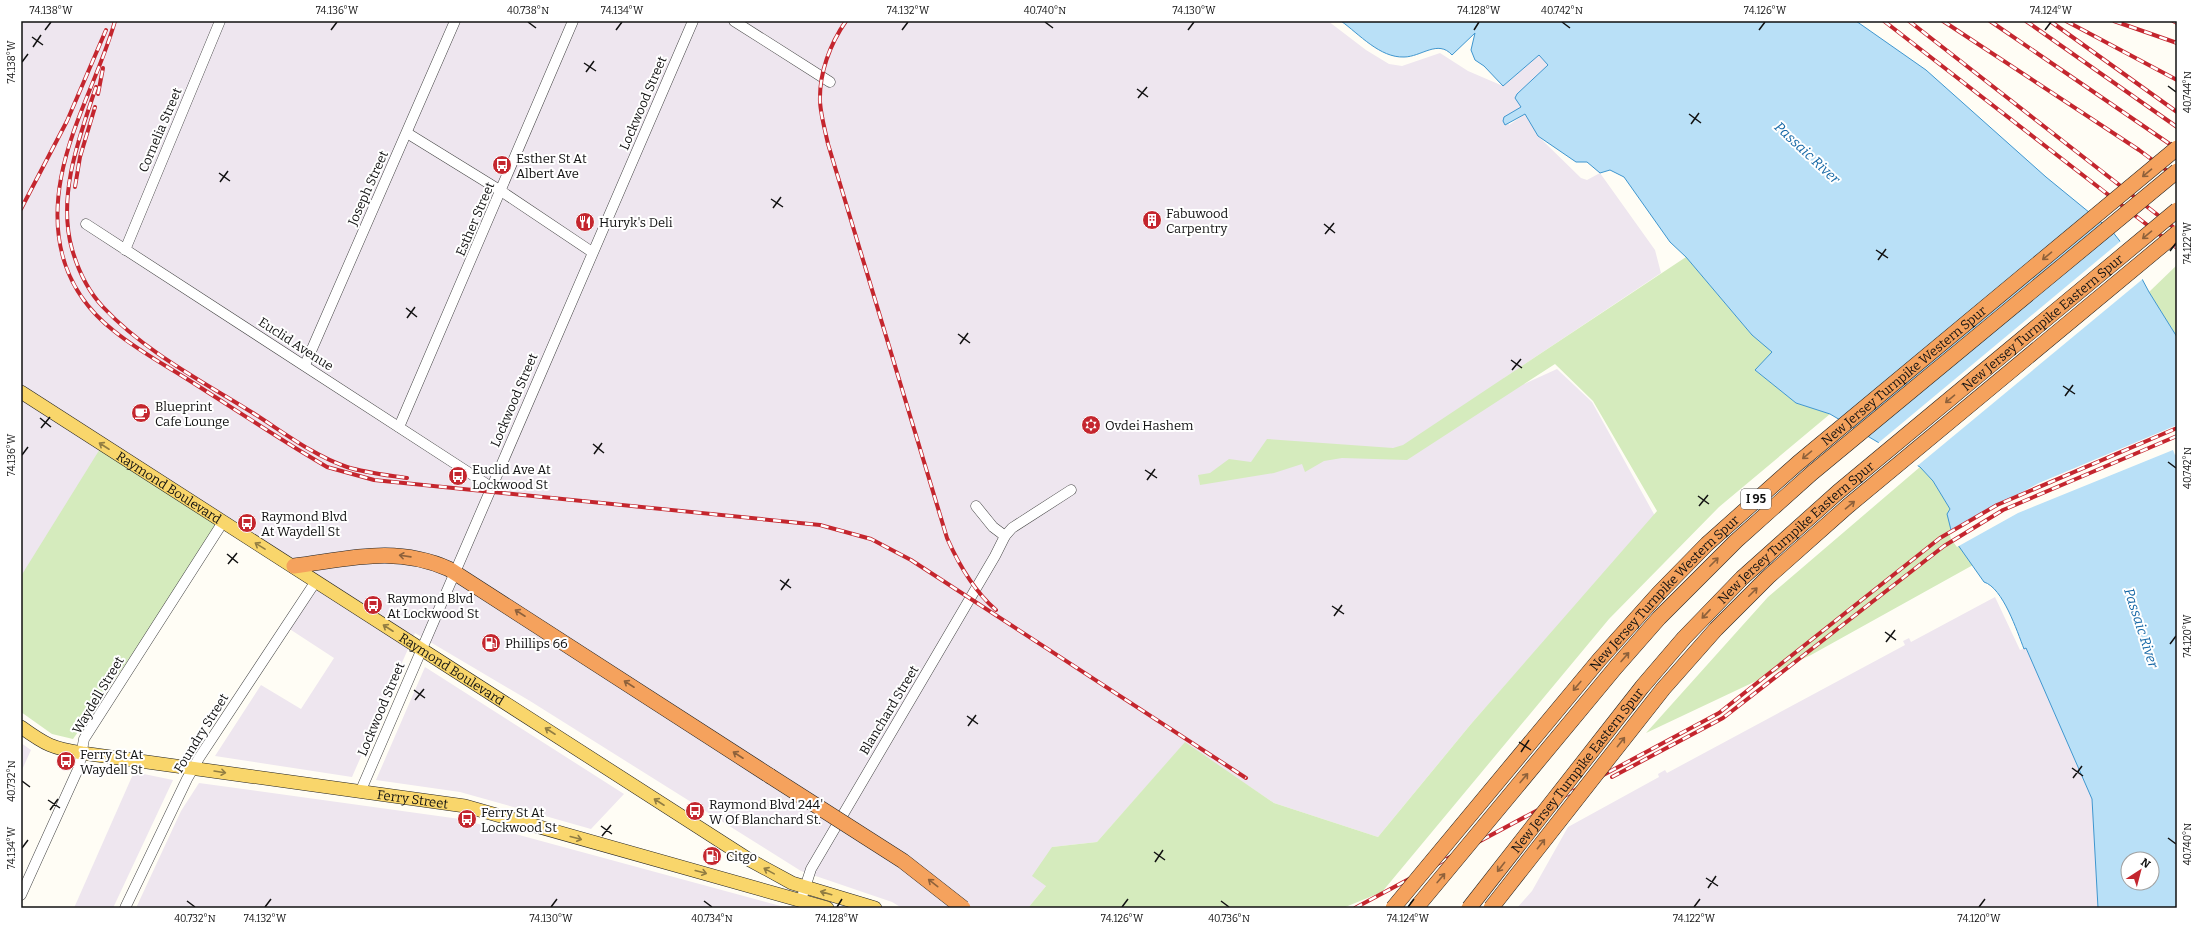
<svg xmlns="http://www.w3.org/2000/svg" width="2198" height="929" viewBox="0 0 2198 929" font-family="Bitter,serif">
  <rect width="100%" height="100%" fill="#fffdf5"/>
  <g fill="#eee6ef">
    <polygon points="21,21 1328,21 1366,50 1389,64 1402,66 1440,53 1468,71 1503,86 1539,55 1548,65 1517,94 1521,107 1505,117 1509,125 1525,114 1538,136 1581,178 1587,180 1600,173 1655,250 1661,273 1504,378 1524,384 1557,369 1592,402 1655,516 1471,724 1378,837 1274,803 1185,743 1097,842 1052,847 1046,886 1028,908 971,908 959,896 948,908 902,908 892,902 801,871 530,701 415,633 352,777 215,756 261,685 301,709 334,658 285,626 313,582 223,524 21,576"/>
    <polygon points="1995,597 2020,650 2026,648 2092,799 2098,908 1517,908 1532,891 1568,827 1659,777 1658,774 1665,770 1667,773 1905,645 1903,641 1909,638 1911,642"/>
    <polygon points="425,667 624,794 591,829 460,792 376,780"/>
    <polygon points="21,743 31,750 21,772"/>
    <polygon points="134,772 173,780 113,908 74,908"/>
    <polygon points="199,783 460,819 788,908 136,908 181,811"/>
  </g>
  <g fill="#d5ebbd">
    <polygon points="1686,257 1752,335 1773,352 1755,370 1796,403 1830,414 1719,507 1609,619 1382,892 1343,908 1028,908 1046,886 1032,876 1052,847 1097,842 1185,742 1274,803 1378,837 1471,724 1657,511 1593,401 1555,364 1407,460 1342,458 1324,461 1305,472 1302,464 1274,473 1200,485 1198,475 1210,473 1229,459 1251,462 1267,439 1393,448 1403,445"/>
    <polygon points="2177,265 2177,337 2149,292"/>
    <polygon points="103,444 223,524 73,739 52,734 21,712 21,576"/>
    <polygon points="1920,467 1933,481 1950,509 1953,538 1973,565 1811,655 1646,733 1768,597"/>
  </g>
  <path fill="#b9e0f7" stroke="#3f96cf" fill-rule="evenodd" d="M1341 21H1856L1926 70 2046 177 2112 231 2126 249 2149 292 2177 337V908H2098L2092 799 2026 648 2024 649C2017 631 2003 588 1984 582L1953 538 1947 514 1950 509 1933 481 1920 467 1830 414 1796 403 1755 370 1772 352 1752 335 1686 257 1670 242 1624 177 1610 170 1600 173 1587 162H1576L1538 136 1525 114 1505 125 1503 121 1504 117 1521 107 1515 98 1517 94 1548 65 1539 55 1503 86 1484 66 1475 60 1471 50 1475 33 1452 55C1438 39 1421 57 1404 57 1380 58 1359 34 1341 21ZM2128 859H2152V883H2128Z"/>
  <g fill="#fffdf5">
    <polygon points="2122,240 2144,278 1916,467 1877,444"/>
    <polygon points="2177,425 2177,454 2175,455 2173,450 2018,513 1957,547 1951,539 1949,531 2039,483"/>
  </g>
  <g fill="none" stroke-linecap="round" stroke-linejoin="round">
    <defs>
      <g id="minor">
        <polyline points="734,21 830,82"/>
        <polyline points="407,133 501,191 592,252"/>
        <polyline points="86,224 491,487"/>
        <polyline points="125,250 220,21"/>
        <polyline points="305,365 455,21"/>
        <polyline points="399,427 573,21"/>
        <polyline points="976,506 993,527 1005,536"/>
        <polyline points="361,790 693,21"/>
        <polyline points="21,895 79,767 84,739 223,522"/>
        <polyline points="801,900 811,869 995,556 1005,536 1012,528 1071,490"/>
        <polyline points="125,908 187,779 199,758 316,581"/>
      </g>
      <g id="major">
        <path id="s1" d="M21 392 748 859 792 883 875 908"/>
        <path id="s2" d="M21 727C46 745 52 748 82 753L465 806 827 908"/>
      </g>
      <path id="highway" d="M294 566C349 559 395 545 449 569L770 776"/>
    </defs>
    <use href="#minor" stroke="#444" stroke-width="11"/>
    <use href="#major" stroke="#222" stroke-width="14"/>
    <use href="#highway" stroke="#222" stroke-width="16"/>
    <use href="#minor" stroke="#fff" stroke-width="10"/>
    <use href="#major" stroke="#f9d66b" stroke-width="13"/>
    <use href="#highway" stroke="#f5a25d" stroke-width="15"/>
    <defs>
      <g id="rail">
        <path d="M115 21C100 74 71 123 61 178 50 238 64 292 114 331 136 349 163 364 187 379 225 403 263 428 302 452L327 467 374 480 820 525 871 539 911 560 1246 778"/>
        <path d="M846 21C830 44 819 73 820 102 821 116 825 130 828 144L947 538C959 565 974 591 996 610"/>
        <polyline points="1884,21 2177,248"/>
        <polyline points="1909,21 2177,230"/>
        <polyline points="1943,21 2139,150 2177,178"/>
        <polyline points="1990,21 2177,149"/>
        <polyline points="2026,21 2177,127"/>
        <polyline points="2050,21 2177,112"/>
        <polyline points="2066,21 2177,80"/>
        <polyline points="2114,21 2177,43"/>
        <polyline points="2173,21 2177,23"/>
        <path d="M96 87C79 138 57 196 72 249 78 270 88 291 103 307 145 352 202 381 253 413 283 432 314 456 347 467 366 473 387 475 407 478"/>
        <polyline points="98,94 103,68"/>
        <polyline points="75,187 80,157 95,107"/>
        <polyline points="21,209 67,121 106,30"/>
        <polyline points="1612,777 1723,718 1944,546 2003,510 2177,436"/>
        <polyline points="1355,908 1719,713 1940,538 1997,505 2177,428"/>
      </g>
    </defs>
    <use href="#rail" stroke="#c4262e" stroke-width="4"/>
    <use href="#rail" stroke="#fff" stroke-width="2.5" stroke-dasharray="8" stroke-linecap="butt"/>
    <defs>
      <g id="highway-bridge">
        <polyline points="770,776 903,861 963,908"/>
        <path id="s3" d="M1393 908 1599 660 1659 593 1707 544 1798 463 2177 148"/>
        <polyline points="1416,908 1616,667 1659,618 1736,541 1812,473 2177,171"/>
        <path id="s4" d="M1469 908 1642 687 1684 638 1742 578 1838 492 2177 210"/>
        <polyline points="1491,908 1663,689 1716,629 1768,577 1848,506 2177,233"/>
      </g>
    </defs>
    <use href="#highway-bridge" stroke="#222" stroke-width="16" stroke-linecap="butt"/>
    <use href="#highway-bridge" stroke="#f5a25d" stroke-width="15"/>
  </g>
  <defs><path id="oneway-shaft" d="M-6 0H5M1.5-3L5.5 0L1.5 3" fill="none" stroke-width="1.6" stroke-linecap="round" stroke-linejoin="round"/></defs>
  <g stroke="#8e613b">
    <use href="#oneway-shaft" transform="translate(2147 173) rotate(140)"/>
    <use href="#oneway-shaft" transform="translate(2147 235) rotate(140)"/>
    <use href="#oneway-shaft" transform="translate(2047 256) rotate(140)"/>
    <use href="#oneway-shaft" transform="translate(1950 399) rotate(140)"/>
    <use href="#oneway-shaft" transform="translate(1807 455) rotate(140)"/>
    <use href="#oneway-shaft" transform="translate(1850 505) rotate(-40)"/>
    <use href="#oneway-shaft" transform="translate(405 556) rotate(-172)"/>
    <use href="#oneway-shaft" transform="translate(1714 562) rotate(-45)"/>
    <use href="#oneway-shaft" transform="translate(1753 592) rotate(-45)"/>
    <use href="#oneway-shaft" transform="translate(520 613) rotate(-147)"/>
    <use href="#oneway-shaft" transform="translate(1706 614) rotate(133)"/>
    <use href="#oneway-shaft" transform="translate(1625 657) rotate(-49)"/>
    <use href="#oneway-shaft" transform="translate(629 684) rotate(-147)"/>
    <use href="#oneway-shaft" transform="translate(1577 686) rotate(130)"/>
    <use href="#oneway-shaft" transform="translate(1621 742) rotate(-52)"/>
    <use href="#oneway-shaft" transform="translate(738 755) rotate(-147)"/>
    <use href="#oneway-shaft" transform="translate(1524 778) rotate(-50)"/>
    <use href="#oneway-shaft" transform="translate(1541 844) rotate(-52)"/>
    <use href="#oneway-shaft" transform="translate(1501 867) rotate(128)"/>
    <use href="#oneway-shaft" transform="translate(1441 878) rotate(-50)"/>
    <use href="#oneway-shaft" transform="translate(933 883) rotate(-142)"/>
  </g>
  <g stroke="#917d42">
    <use href="#oneway-shaft" transform="translate(104 446) rotate(-147)"/>
    <use href="#oneway-shaft" transform="translate(260 546) rotate(-148)"/>
    <use href="#oneway-shaft" transform="translate(388 628) rotate(-147)"/>
    <use href="#oneway-shaft" transform="translate(550 731) rotate(-147)"/>
    <use href="#oneway-shaft" transform="translate(220 772) rotate(9)"/>
    <use href="#oneway-shaft" transform="translate(659 802) rotate(-147)"/>
    <use href="#oneway-shaft" transform="translate(576 838) rotate(15)"/>
    <use href="#oneway-shaft" transform="translate(769 871) rotate(-151)"/>
    <use href="#oneway-shaft" transform="translate(701 872) rotate(15)"/>
    <use href="#oneway-shaft" transform="translate(826 893) rotate(-164)"/>
  </g>
  <path fill="none" stroke="#111" stroke-width="1.5" d="M528 22 536 28M1045 22 1053 28M1562 22 1570 28M45 30 51 22M331 30 337 22M616 30 622 22M902 30 908 22M1188 30 1194 22M1474 30 1479 22M1759 30 1765 22M2045 30 2051 22M32 37 43 45M33 47 41 35M22 62 28 54M584 63 596 71M586 72 594 61M2168 86 2176 92M1137 89 1148 97M1138 98 1147 87M1689 114 1701 123M1691 124 1699 113M219 173 230 181M220 182 228 171M771 199 783 207M773 208 781 197M1324 224 1335 233M1325 234 1334 223M1876 250 1888 258M2170 251 2176 243M1878 260 1886 249M406 308 417 317M407 318 415 307M958 334 970 343M960 344 968 333M1511 360 1522 368M1512 370 1521 359M2063 386 2075 394M2065 396 2073 385M40 418 51 427M41 428 50 417M593 444 604 453M594 454 602 443M22 455 28 447M2168 462 2176 468M1145 470 1157 478M1147 480 1155 469M1698 496 1709 504M1699 506 1708 495M227 554 238 563M228 564 237 553M780 580 791 588M781 590 789 579M1332 606 1344 614M1334 616 1342 605M1885 632 1896 640M1886 642 1895 630M2170 644 2176 636M414 690 425 698M415 700 424 689M967 716 978 724M968 726 976 715M1519 742 1531 750M1521 752 1529 740M2072 768 2083 776M2073 778 2082 766M22 781 30 787M48 800 60 808M50 810 58 799M601 826 612 834M602 836 611 825M2168 838 2176 844M22 848 28 840M1154 852 1165 860M1155 862 1163 850M1706 878 1718 886M1708 888 1716 876M187 901 195 907M704 901 712 907M1221 901 1229 907M265 907 271 899M551 907 557 899M837 907 842 899M1122 907 1128 899M1408 907 1414 899M1694 907 1700 899M1979 907 1985 899"/>
  <defs>
    <symbol id="bus-disc" viewBox="-11 -11 22 22"><circle r="9.5" fill="#c4262e" stroke="#fff"/><path d="M-5-6H5V4H4V6H2V4H-2V6H-4V4H-5ZM-3.5-4V0h7V-4ZM-3.5 1.2v1.5H-2V1.2ZM2 1.2v1.5H3.5V1.2Z" fill="#fff"/></symbol>
    <symbol id="building-disc" viewBox="-11 -11 22 22"><circle r="9.5" fill="#c4262e" stroke="#fff"/><path d="M-4-6H4V6H1V3H-1V6H-4ZM-2.5-4.3h1.7v1.8h-1.7ZM.8-4.3h1.7v1.8H.8ZM-2.5-1h1.7V.8h-1.7ZM.8-1h1.7V.8H.8Z" fill="#fff"/></symbol>
    <symbol id="restaurant-disc" viewBox="-11 -11 22 22"><circle r="9.5" fill="#c4262e" stroke="#fff"/><path d="M-5-6h1v4h1v-4h1v4h1v-4h1v5L-1.5 .5V6h-2V.5L-5-1ZM5-6V6H3V1.5H1.5Q1.5-4 5-6Z" fill="#fff"/></symbol>
    <symbol id="cafe-disc" viewBox="-11 -11 22 22"><circle r="9.5" fill="#c4262e" stroke="#fff"/><path d="M-5.5-4.5H6V0H3Q3 3.5 0 3.5H-2.5Q-5.5 3.5-5.5 0ZM3-3.2v2h1.7v-2ZM-6 4.5H4V6H-6Z" fill="#fff"/></symbol>
    <symbol id="synagogue-disc" viewBox="-11 -11 22 22"><circle r="9.5" fill="#c4262e" stroke="#fff"/><path d="M0-6.5L5.6 3.2H-5.6ZM0 6.5L5.6-3.2H-5.6Z" fill="#fff"/></symbol>
    <symbol id="fuel-disc" viewBox="-11 -11 22 22"><circle r="9.5" fill="#c4262e" stroke="#fff"/><path d="M-5.5-6h7V0h2V4h1.3V-2.5L3-4.5l.8-.8L6-3V5H2.5V1h-1V6h-7ZM-4.2-4.7v3.2H.2V-4.7Z" fill="#fff"/></symbol>
  </defs>
  <g fill-rule="evenodd">
    <use href="#bus-disc" x="491" y="154" width="22" height="22"/>
    <use href="#building-disc" x="1141" y="209" width="22" height="22"/>
    <use href="#restaurant-disc" x="574" y="211" width="22" height="22"/>
    <use href="#cafe-disc" x="130" y="402" width="22" height="22"/>
    <use href="#synagogue-disc" x="1080" y="414" width="22" height="22"/>
    <use href="#bus-disc" x="447" y="465" width="22" height="22"/>
    <use href="#bus-disc" x="236" y="512" width="22" height="22"/>
    <use href="#bus-disc" x="362" y="594" width="22" height="22"/>
    <use href="#fuel-disc" x="480" y="632" width="22" height="22"/>
    <use href="#bus-disc" x="55" y="750" width="22" height="22"/>
    <use href="#bus-disc" x="684" y="800" width="22" height="22"/>
    <use href="#bus-disc" x="456" y="808" width="22" height="22"/>
    <use href="#fuel-disc" x="701" y="845" width="22" height="22"/>
  </g>
  <g text-anchor="middle" dominant-baseline="central" stroke-width="4" stroke-linejoin="round" paint-order="stroke">
    <rect fill="#fff" stroke="#585858" stroke-width="1" x="1741" y="489" width="30" height="20" rx="3"/>
    <g font-size="12" font-weight="bold" fill="#111">
      <text x="1756" y="499">I 95</text>
    </g>
    <g font-size="13" fill="#111" stroke="#fff">
      <text transform="translate(643 103) rotate(-67)">Lockwood Street</text>
      <text transform="translate(160 130) rotate(-67)">Cornelia Street</text>
      <text transform="translate(368 188) rotate(-66)">Joseph Street</text>
      <text transform="translate(475 219) rotate(-67)">Esther Street</text>
      <text stroke="none"><textPath href="#s4" startOffset="823">New Jersey Turnpike Eastern Spur</textPath></text>
      <text transform="translate(296 344) rotate(33)">Euclid Avenue</text>
      <text stroke="none"><textPath href="#s3" startOffset="740">New Jersey Turnpike Western Spur</textPath></text>
      <text transform="translate(514 400) rotate(-67)">Lockwood Street</text>
      <text stroke="none"><textPath href="#s1" startOffset="176">Raymond Boulevard</textPath></text>
      <text stroke="none"><textPath href="#s4" startOffset="499">New Jersey Turnpike Eastern Spur</textPath></text>
      <text stroke="none"><textPath href="#s3" startOffset="416">New Jersey Turnpike Western Spur</textPath></text>
      <text stroke="none"><textPath href="#s1" startOffset="512">Raymond Boulevard</textPath></text>
      <text transform="translate(98 695) rotate(-59)">Waydell Street</text>
      <text transform="translate(381 709) rotate(-67)">Lockwood Street</text>
      <text transform="translate(889 710) rotate(-59)">Blanchard Street</text>
      <text transform="translate(201 733) rotate(-58)">Foundry Street</text>
      <text stroke="none"><textPath href="#s4" startOffset="175">New Jersey Turnpike Eastern Spur</textPath></text>
      <text stroke="none"><textPath href="#s2" startOffset="401">Ferry Street</textPath></text>
    </g>
    <g font-size="13" fill="#111" stroke="#fff" text-anchor="start">
      <text x="516" y="158">Esther St At<tspan x="516" dy="15">Albert Ave</tspan></text>
      <text x="1166" y="213">Fabuwood<tspan x="1166" dy="15">Carpentry</tspan></text>
      <text x="599" y="222">Huryk's Deli</text>
      <text x="155" y="406">Blueprint<tspan x="155" dy="15">Cafe Lounge</tspan></text>
      <text x="1105" y="425">Ovdei Hashem</text>
      <text x="472" y="469">Euclid Ave At<tspan x="472" dy="15">Lockwood St</tspan></text>
      <text x="261" y="516">Raymond Blvd<tspan x="261" dy="15">At Waydell St</tspan></text>
      <text x="387" y="598">Raymond Blvd<tspan x="387" dy="15">At Lockwood St</tspan></text>
      <text x="505" y="643">Phillips 66</text>
      <text x="80" y="754">Ferry St At<tspan x="80" dy="15">Waydell St</tspan></text>
      <text x="709" y="804">Raymond Blvd 244'<tspan x="709" dy="15">W Of Blanchard St.</tspan></text>
      <text x="481" y="812">Ferry St At<tspan x="481" dy="15">Lockwood St</tspan></text>
      <text x="726" y="856">Citgo</text>
    </g>
    <g font-size="14" font-style="italic" fill="#1768a6" stroke="#fff">
      <text transform="translate(1807 153) rotate(43)">Passaic River</text>
      <text transform="translate(2141 628) rotate(72)">Passaic River</text>
    </g>
  </g>
  <rect width="2198" height="929" fill="none" stroke="#ffffff" stroke-width="44"/>
  <g transform="translate(2140 871) rotate(36)"><circle r="19" fill="#ffffff" stroke="#a0a0a0"/>
  <path d="M0-3L7 15L0 10L-7 15Z" fill="#c4262e"/>
  <text y="-6" font-size="11" font-weight="bold" text-anchor="middle" fill="#111111">N</text>
  </g>
  <rect x="22" y="22" width="2154" height="885" fill="none" stroke="#111" stroke-width="1.5"/>
  <g font-size="10" text-anchor="middle" fill="#111">
    <text x="51" y="14">74.138°W</text>
    <text x="337" y="14">74.136°W</text>
    <text x="528" y="14">40.738°N</text>
    <text x="622" y="14">74.134°W</text>
    <text x="908" y="14">74.132°W</text>
    <text x="1045" y="14">40.740°N</text>
    <text x="1194" y="14">74.130°W</text>
    <text x="1479" y="14">74.128°W</text>
    <text x="1562" y="14">40.742°N</text>
    <text x="1765" y="14">74.126°W</text>
    <text x="2051" y="14">74.124°W</text>
    <text transform="translate(11 62) rotate(-90)" y="4">74.138°W</text>
    <text transform="translate(2187 92) rotate(-90)" y="4">40.744°N</text>
    <text transform="translate(2187 243) rotate(-90)" y="4">74.122°W</text>
    <text transform="translate(11 455) rotate(-90)" y="4">74.136°W</text>
    <text transform="translate(2187 468) rotate(-90)" y="4">40.742°N</text>
    <text transform="translate(2187 636) rotate(-90)" y="4">74.120°W</text>
    <text transform="translate(11 781) rotate(-90)" y="4">40.732°N</text>
    <text transform="translate(2187 844) rotate(-90)" y="4">40.740°N</text>
    <text transform="translate(11 848) rotate(-90)" y="4">74.134°W</text>
    <text x="195" y="922">40.732°N</text>
    <text x="265" y="922">74.132°W</text>
    <text x="551" y="922">74.130°W</text>
    <text x="712" y="922">40.734°N</text>
    <text x="837" y="922">74.128°W</text>
    <text x="1122" y="922">74.126°W</text>
    <text x="1229" y="922">40.736°N</text>
    <text x="1408" y="922">74.124°W</text>
    <text x="1694" y="922">74.122°W</text>
    <text x="1979" y="922">74.120°W</text>
  </g>
</svg>
